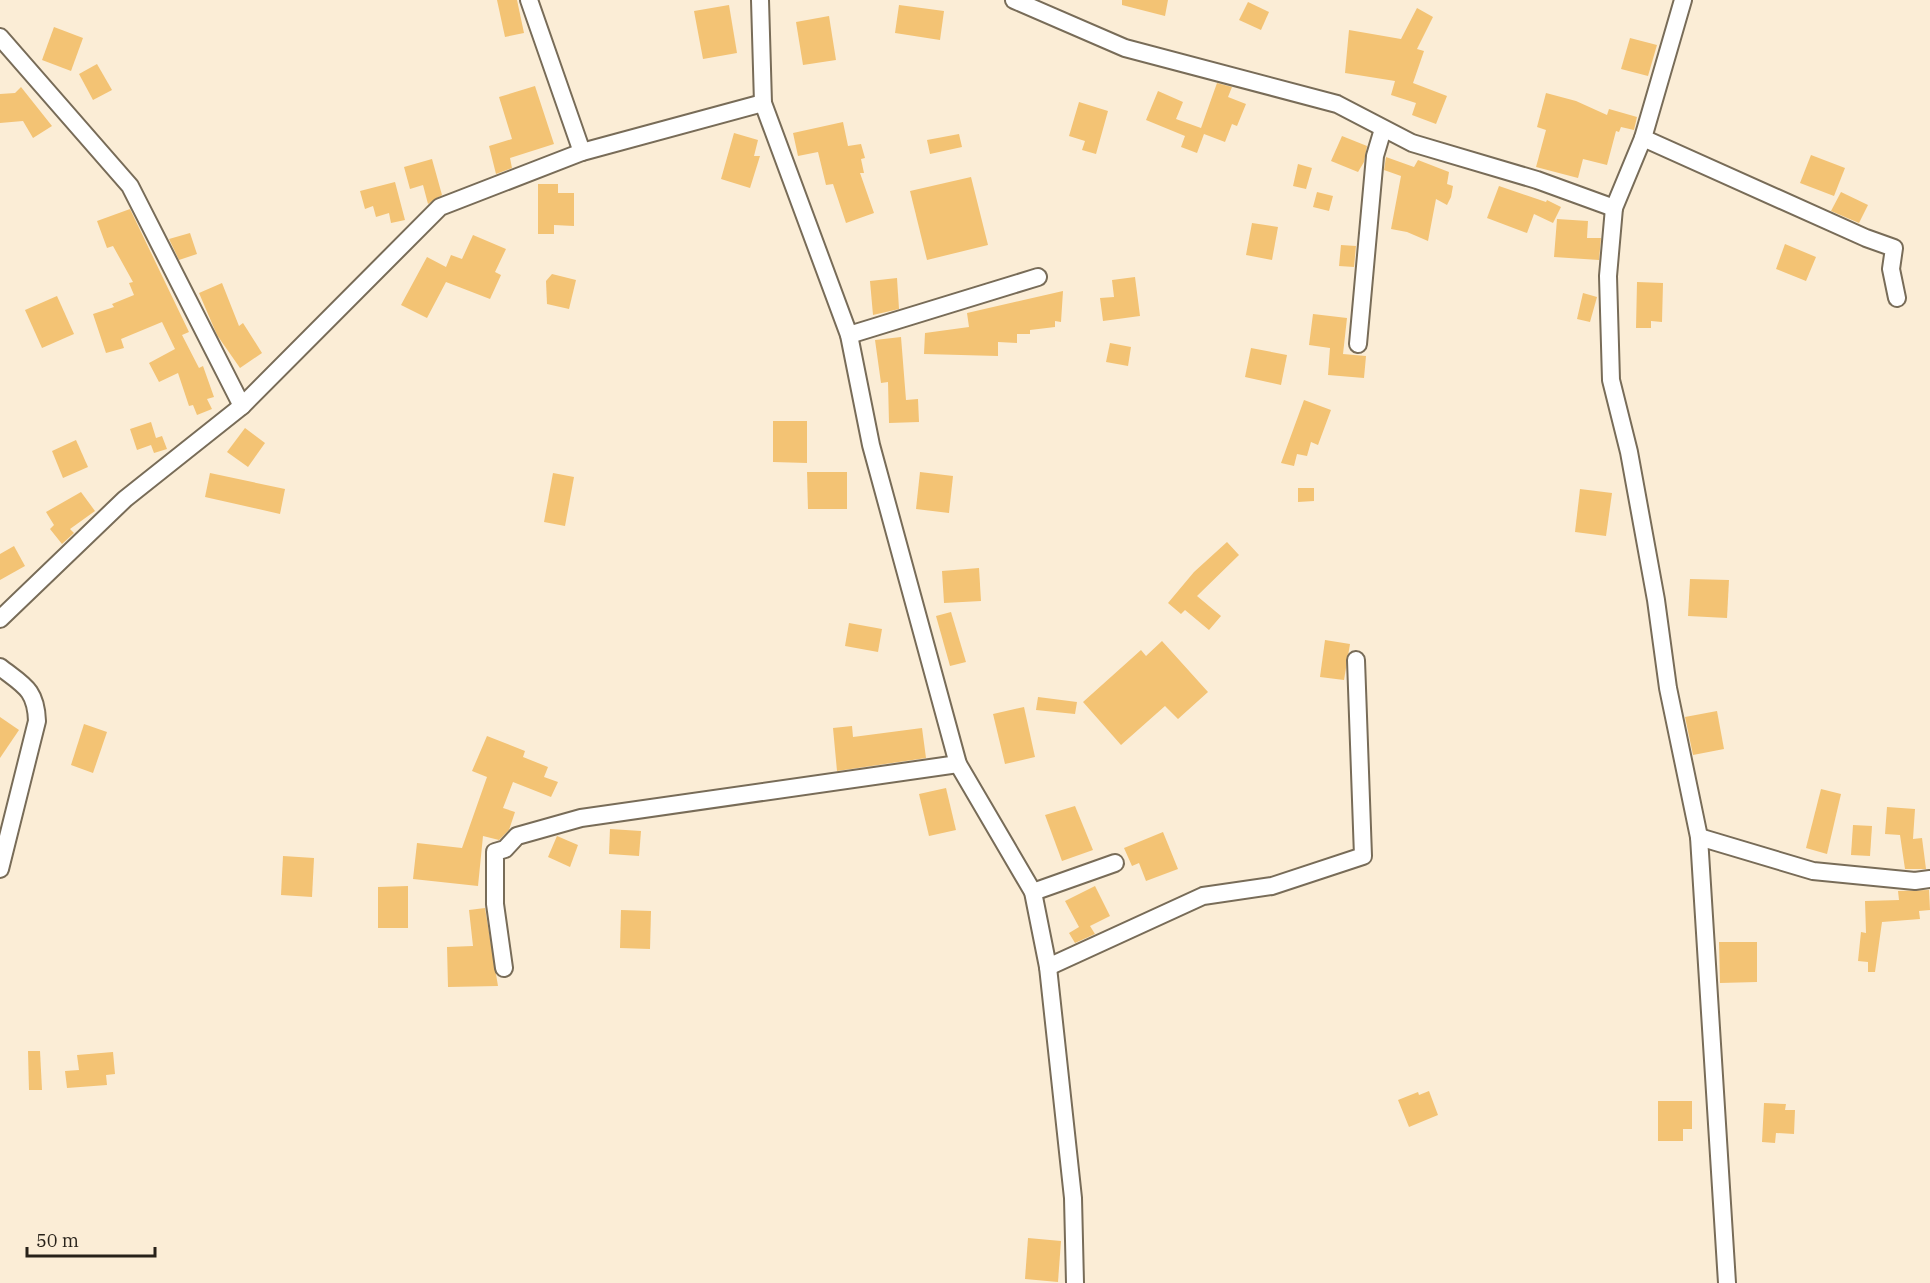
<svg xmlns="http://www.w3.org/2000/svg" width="1930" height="1283" viewBox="0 0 1930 1283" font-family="'IBM Plex Serif',serif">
  <rect width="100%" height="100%" fill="#fbedd6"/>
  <g fill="#f3c374">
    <polygon points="497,0 517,0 524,33 505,37"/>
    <polygon points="1122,0 1168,0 1165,16 1122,5"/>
    <polygon points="1248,2 1269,12 1261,30 1239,20"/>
    <polygon points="729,5 737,53 703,59 694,11"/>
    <polygon points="899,5 944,11 940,40 895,33"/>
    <polygon points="1417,8 1433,17 1417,49 1424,51 1413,83 1447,96 1436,124 1412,115 1416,103 1391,95 1395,81 1345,73 1349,30 1401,39"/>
    <polygon points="829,16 836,60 803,65 796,22"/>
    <polygon points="54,27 83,38 71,71 42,60"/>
    <polygon points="1630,38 1657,45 1648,76 1621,69"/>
    <polygon points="97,64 112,90 93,100 79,74"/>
    <polygon points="1217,83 1232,87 1228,97 1246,104 1237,126 1232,124 1225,142 1204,134 1197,153 1181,147 1185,136 1146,120 1158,91 1183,102 1176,119 1201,128"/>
    <polygon points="535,86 554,144 510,158 512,168 496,174 489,146 512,139 499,97"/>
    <polygon points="21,87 52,126 33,138 23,121 0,123 0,94 15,93"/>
    <polygon points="1546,93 1576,101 1607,115 1609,109 1637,117 1634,130 1621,127 1619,132 1616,131 1607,165 1583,159 1578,178 1536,167 1546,130 1537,127"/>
    <polygon points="1079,102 1108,111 1096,154 1082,150 1085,141 1069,136"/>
    <polygon points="843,122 848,146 861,144 865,158 861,159 864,173 860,173 874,213 846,223 833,184 826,185 818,152 798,156 793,133"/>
    <polygon points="734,133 758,140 754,156 760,156 750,188 721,179"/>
    <polygon points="959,134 962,147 930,154 927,140"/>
    <polygon points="1342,136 1367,146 1364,162 1358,172 1331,161"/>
    <polygon points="1811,155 1845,168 1834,196 1800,183"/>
    <polygon points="1386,157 1414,167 1418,160 1449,172 1447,184 1453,186 1451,197 1447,205 1436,199 1428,241 1407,232 1391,229 1401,176 1384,170"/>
    <polygon points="432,159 442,195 428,204 423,185 410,189 404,167"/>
    <polygon points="1298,164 1312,168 1306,189 1293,186"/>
    <polygon points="971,177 988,245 927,260 910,191"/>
    <polygon points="395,182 405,220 391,223 389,213 376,217 373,206 365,209 360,191"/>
    <polygon points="538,184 558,184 558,193 574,193 574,226 554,225 554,234 538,234"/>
    <polygon points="1499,186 1546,202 1547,200 1561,207 1553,223 1534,214 1527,233 1487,218"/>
    <polygon points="1317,192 1333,196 1329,211 1313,207"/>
    <polygon points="1841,192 1868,205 1859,223 1831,211"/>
    <polygon points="130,209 189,332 182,335 199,368 203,366 214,397 207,399 212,409 197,415 193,405 189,406 178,373 159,382 149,363 175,349 162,322 121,339 124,348 106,353 93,314 114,307 112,304 134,295 129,283 133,282 113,246 107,248 97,221"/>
    <polygon points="1557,219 1588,221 1587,238 1601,238 1599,260 1554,257"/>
    <polygon points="1252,223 1278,227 1272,260 1246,255"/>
    <polygon points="190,233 197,254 179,260 169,239"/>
    <polygon points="473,235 506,249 495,272 501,275 490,299 446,282 427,318 401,305 427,257 446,267 451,255 462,259"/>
    <polygon points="1785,244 1816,257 1806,281 1776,269"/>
    <polygon points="1341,245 1356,246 1354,267 1339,266"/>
    <polygon points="552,274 576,280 569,309 547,304 546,281"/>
    <polygon points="1135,277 1140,316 1103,321 1100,298 1114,297 1112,280"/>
    <polygon points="897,278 899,309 873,315 870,281"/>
    <polygon points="1637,282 1663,283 1662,322 1651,321 1651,328 1636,328"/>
    <polygon points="222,283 239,326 243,323 262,353 240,368 217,335 199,293"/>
    <polygon points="1063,291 1061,322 1055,321 1055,327 1030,330 1030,334 1017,334 1017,343 998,342 998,356 924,354 925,333 969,327 967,313"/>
    <polygon points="1583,293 1597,297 1590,322 1577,319"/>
    <polygon points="57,296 74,334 42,348 25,310"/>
    <polygon points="1313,314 1347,318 1343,354 1366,356 1364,378 1328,375 1330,348 1309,345"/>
    <polygon points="901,337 906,400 918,399 919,422 889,423 888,382 881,383 875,340"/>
    <polygon points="1110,343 1131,347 1128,366 1106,362"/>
    <polygon points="1251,348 1287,355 1281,385 1245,377"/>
    <polygon points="1304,400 1331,410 1318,445 1311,442 1307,456 1297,454 1294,466 1281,463"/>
    <polygon points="773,421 807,421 807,463 773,462"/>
    <polygon points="151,422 156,438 162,436 167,449 154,453 151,445 137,450 130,429"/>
    <polygon points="245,428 265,443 248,467 227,452"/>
    <polygon points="76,440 88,467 63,478 52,451"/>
    <polygon points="807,472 847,472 847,509 808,509"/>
    <polygon points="920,472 953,476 949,513 916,509"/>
    <polygon points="210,473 285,489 280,514 205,497"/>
    <polygon points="553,473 574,477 565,526 544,522"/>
    <polygon points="1298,488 1314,488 1314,501 1298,502"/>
    <polygon points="1580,489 1612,493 1606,536 1575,532"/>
    <polygon points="81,492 95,511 70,529 74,533 62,544 50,529 54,525 46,512"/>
    <polygon points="1227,542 1239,555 1197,596 1221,616 1209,630 1185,610 1181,614 1168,603 1194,572"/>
    <polygon points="14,546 25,566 0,580 0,554"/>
    <polygon points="979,568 981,601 944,603 942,571"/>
    <polygon points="1690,579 1729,580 1727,618 1688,616"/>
    <polygon points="951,612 966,662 950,666 936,616"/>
    <polygon points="849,623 882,629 878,652 845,646"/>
    <polygon points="1325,640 1350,644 1344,680 1320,677"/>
    <polygon points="1162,641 1208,692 1178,719 1165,706 1121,745 1083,702 1141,650 1146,656"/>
    <polygon points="1038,697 1077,702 1075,714 1036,710"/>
    <polygon points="1024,707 1035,757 1005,764 993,714"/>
    <polygon points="1717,711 1724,749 1693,755 1685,717"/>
    <polygon points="0,717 19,730 0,758"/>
    <polygon points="84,724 107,732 93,773 71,765"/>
    <polygon points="852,726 853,737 922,728 926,758 837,771 833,728"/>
    <polygon points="487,736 525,751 523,757 548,767 544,777 558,782 551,797 513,782 503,808 515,812 509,830 499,840 483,836 478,886 413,879 417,843 462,848 487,777 472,771"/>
    <polygon points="946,788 956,830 929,836 919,794"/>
    <polygon points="1821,789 1841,794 1827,854 1806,848"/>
    <polygon points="1075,806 1093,850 1062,861 1045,815"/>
    <polygon points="1887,807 1915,809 1913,839 1922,838 1926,869 1905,869 1900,835 1885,834"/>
    <polygon points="1853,825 1872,826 1870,856 1851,855"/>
    <polygon points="610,829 641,831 639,856 609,854"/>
    <polygon points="1163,832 1178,869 1146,881 1139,863 1132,866 1124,848"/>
    <polygon points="557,836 578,845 570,867 548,857"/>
    <polygon points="283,856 314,858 312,897 281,895"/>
    <polygon points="408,886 408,928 378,928 378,887"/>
    <polygon points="1095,886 1110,916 1090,926 1095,934 1075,943 1069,933 1079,927 1065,901"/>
    <polygon points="1929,890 1930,910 1919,911 1920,919 1882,922 1875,972 1868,972 1868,962 1858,961 1861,932 1866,933 1865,901 1899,900 1898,891"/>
    <polygon points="485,908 498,986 448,987 447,947 473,946 469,910"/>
    <polygon points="621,910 651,911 650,949 620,948"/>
    <polygon points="1719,942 1757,942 1757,982 1720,983"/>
    <polygon points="28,1051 40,1051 42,1090 29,1090"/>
    <polygon points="113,1052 115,1074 106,1075 107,1085 67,1088 65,1071 79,1070 77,1055"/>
    <polygon points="1429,1091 1438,1115 1409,1127 1398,1100 1418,1092 1419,1095"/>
    <polygon points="1658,1101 1692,1101 1692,1129 1683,1129 1683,1141 1658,1141"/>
    <polygon points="1764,1103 1786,1104 1785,1110 1795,1110 1794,1134 1776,1133 1775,1143 1762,1142"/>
    <polygon points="1028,1238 1061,1241 1058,1282 1025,1279"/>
  </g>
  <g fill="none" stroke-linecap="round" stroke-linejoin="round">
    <defs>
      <g id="street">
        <polyline points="529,0 582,152"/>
        <polyline points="760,0 763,103 849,335 871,445 958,764 1033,892 1048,967 1073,1198 1075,1283"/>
        <polyline points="1014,0 1125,48 1337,104 1412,143 1537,180 1614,208"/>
        <polyline points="1683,0 1643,138 1614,208 1608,276 1611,380 1629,452 1656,600 1668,688 1699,837 1727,1283"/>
        <polyline points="0,37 130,186 242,406"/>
        <polyline points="1643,138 1866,238 1894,248 1891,269 1897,298"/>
        <polyline points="849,335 1038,277"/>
        <polyline points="1358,344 1375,156 1383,129"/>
        <polyline points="0,619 125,499 242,406 440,207 582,152 763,103"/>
        <path d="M0 667C23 685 36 689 37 721L0 869"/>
        <polyline points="1699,837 1813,871 1915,881 1930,879"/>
        <polyline points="1033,892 1115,863"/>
        <polyline points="1048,967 1203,896 1272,886 1363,856 1356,660"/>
        <polyline points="504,968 495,904 495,852 505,849 517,836 581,818 958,764"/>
      </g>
    </defs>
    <use href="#street" stroke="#786c58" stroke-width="20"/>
    <use href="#street" stroke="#fff" stroke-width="16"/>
  </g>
  <path d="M27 1247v9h128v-9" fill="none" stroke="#272119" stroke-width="3"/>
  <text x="36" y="1247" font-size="18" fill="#272119" stroke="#fbedd6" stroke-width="4.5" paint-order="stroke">50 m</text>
</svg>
